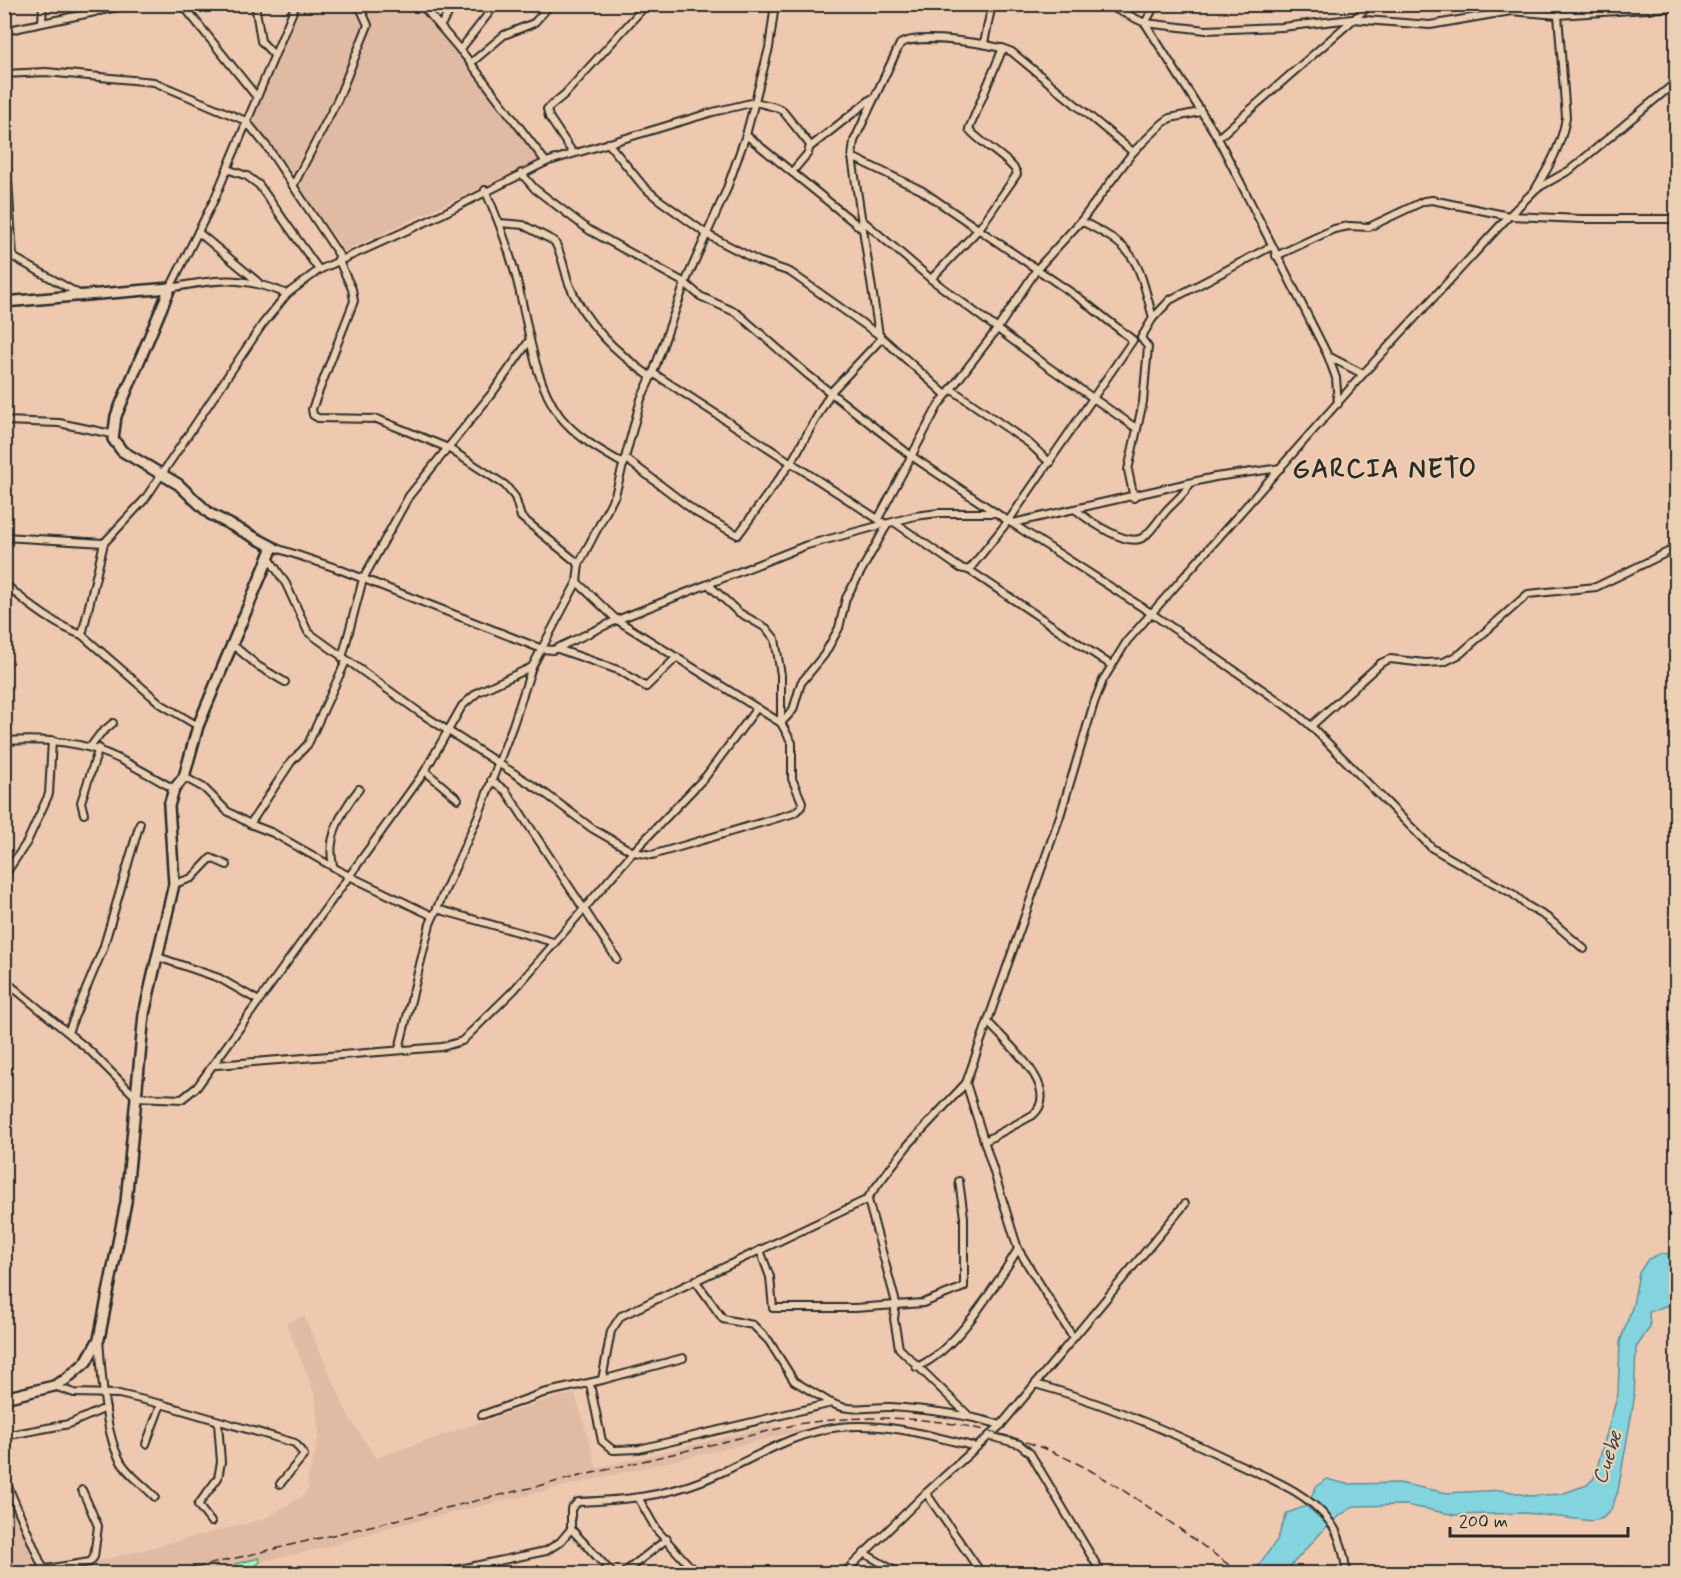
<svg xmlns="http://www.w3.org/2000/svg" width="1681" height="1578" viewBox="0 0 1681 1578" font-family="Mynerve,sans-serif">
  <rect width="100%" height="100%" fill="#eec9af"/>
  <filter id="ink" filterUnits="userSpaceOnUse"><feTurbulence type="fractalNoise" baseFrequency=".0167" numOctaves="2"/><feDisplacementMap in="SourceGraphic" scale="12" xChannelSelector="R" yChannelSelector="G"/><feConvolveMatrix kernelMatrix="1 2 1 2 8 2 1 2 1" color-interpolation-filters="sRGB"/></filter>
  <g filter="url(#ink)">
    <g fill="#e1baa4">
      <polygon points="302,5 418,5 540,160 345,251 251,123"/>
      <polygon points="304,1316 349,1417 376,1458 540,1402 575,1393 597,1468 772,1426 804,1430 383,1529 327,1547 260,1562 248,1573 47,1574 264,1519 304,1495 309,1487 307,1484 319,1435 315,1394 286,1323"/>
      <polygon points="5,1485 38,1573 5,1573"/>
    </g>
    <polygon fill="#a8f0be" stroke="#6a8e74" stroke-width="1.5" points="259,1558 260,1562 248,1573 237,1573 235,1564"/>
    <g fill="#84d4e0" stroke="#609098" stroke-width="1.5">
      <polygon points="1676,1253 1676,1302 1649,1312 1650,1327 1636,1348 1634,1400 1618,1491 1611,1510 1603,1518 1592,1521 1526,1513 1455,1515 1406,1505 1354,1506 1334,1520 1310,1499 1316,1487 1327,1479 1346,1484 1399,1483 1447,1493 1503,1490 1530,1496 1561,1494 1587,1485 1594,1478 1618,1394 1620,1342 1633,1305 1639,1273 1648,1259 1660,1254"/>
      <polygon points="1306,1506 1328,1525 1284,1573 1253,1573 1277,1540 1287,1513"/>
    </g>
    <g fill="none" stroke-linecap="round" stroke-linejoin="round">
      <defs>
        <g id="street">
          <polyline points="182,4 256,96"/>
          <polyline points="255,4 261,41 274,55"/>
          <polyline points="421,4 466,57 546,162"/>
          <polyline points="1105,4 1145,23 1206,30 1282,27 1352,19 1430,25 1511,11 1558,15 1676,7"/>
          <polyline points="1156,4 1145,23 1218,138 1328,356 1336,378 1338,404"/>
          <polyline points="99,11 131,4"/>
          <polyline points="42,23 43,4"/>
          <polyline points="440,26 455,4"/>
          <polyline points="4,31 95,12 106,4"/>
          <polyline points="984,43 992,4"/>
          <polyline points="460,50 496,4"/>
          <polyline points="471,63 504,35 534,23 551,4"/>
          <polyline points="4,74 46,72 154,82 246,121 268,148 341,258"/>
          <polyline points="746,135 861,228"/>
          <polyline points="1218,138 1371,4"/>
          <polyline points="608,143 644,187 658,199 708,235 758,261 790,272 879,335 946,395"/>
          <polyline points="810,147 871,99"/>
          <polyline points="573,153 549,117 547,109 565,94 647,4"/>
          <polyline points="852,157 921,190 1082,300 1133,340 1009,520 969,570 960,568 894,522"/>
          <polyline points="227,169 247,176 259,185 319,270"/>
          <polyline points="521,173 535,189 589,230 685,283 700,296 737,313 808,375 910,455 996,513"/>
          <polyline points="293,186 338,99 368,25 359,5"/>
          <path d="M1536 188C1550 165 1562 144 1566 117L1558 15 1560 4"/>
          <path d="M485 190C502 227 515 267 523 307 531 343 537 385 559 415 576 437 601 451 624 464"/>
          <polyline points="862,220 931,279 1047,366 1136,428"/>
          <path d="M1081 221C1138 249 1137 259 1153 318L1141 338 1148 347 1143 402 1128 470 1134 498"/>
          <path d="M500 223 523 225 554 241C562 253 564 270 569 284 585 324 617 353 651 377"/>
          <polyline points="198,232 258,282"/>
          <polyline points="4,252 13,257 5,134 7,74"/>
          <polyline points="1276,256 1334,229 1349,226 1369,227 1424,201 1432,200 1509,216 1581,219 1676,219"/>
          <polyline points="13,257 81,295"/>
          <polyline points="338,259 352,289 354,301 312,409 313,415 318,418 377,419 448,448 505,485 515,497 521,517 579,564"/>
          <path d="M931 279 979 229 1017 174C1015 162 978 142 969 129L1003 48"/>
          <polyline points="170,288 215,198 296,4"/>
          <path d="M170 288C218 279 241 275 287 294"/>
          <polyline points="1153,318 1170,300 1272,246"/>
          <path d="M879 335 852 157 854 141 900 44C916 33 993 43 1012 52L1133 152"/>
          <polyline points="1328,356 1363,374"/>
          <polyline points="653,373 887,525 846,598 839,628 824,655 801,683 793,710 781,723"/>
          <polyline points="951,389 1030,444 1050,463"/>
          <polyline points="4,421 59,423 112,434"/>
          <polyline points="625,458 697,513 738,535 792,461 831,392 882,338"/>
          <path d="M1076 510C1088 520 1130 550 1145 536 1153 529 1159 519 1166 511 1175 501 1183 496 1190 484"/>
          <polyline points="878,519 938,406 998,328 1037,269 1081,221 1133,152 1163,123 1170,118 1200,112"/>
          <polyline points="1013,523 1215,477 1281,468"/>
          <polyline points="4,537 104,543 145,499 262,325 287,294 319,270 428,221 546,162 713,112 755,102 775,107 782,110 810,145 808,153 792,172"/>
          <polyline points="273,547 336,568 542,649 553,650 617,620 807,545 915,516 939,513 996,513 1151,613 1292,710 1311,726 1432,848 1513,894 1526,905 1548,918 1584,949"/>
          <polyline points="269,558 286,584 308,632 419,712 546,794 593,829 633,852 652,855 794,813 801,807 802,802 792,779 792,743 781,723 757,708"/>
          <polyline points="969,570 1111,665"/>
          <path d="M4 583C26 603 54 625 82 635L161 704 198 726"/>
          <polyline points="708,584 738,612 766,628 775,639 781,675 781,723"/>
          <polyline points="82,635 104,543"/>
          <polyline points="233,645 258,666 285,682"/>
          <polyline points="558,649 621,671 646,687 677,657"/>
          <polyline points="342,658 363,579 409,496 493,392 529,341"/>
          <polyline points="1311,726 1381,663 1390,659 1425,663 1444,662 1460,654 1528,594 1596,587 1676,548"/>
          <path d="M4 741C83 736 108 751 174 789"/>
          <polyline points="91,746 100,734 113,723"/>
          <polyline points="425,771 458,799"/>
          <polyline points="184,777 204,788 227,811 250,824 273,833 349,876 433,916"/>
          <polyline points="491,780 506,791 617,959"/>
          <polyline points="84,814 81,802 99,748"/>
          <polyline points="250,824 291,762 308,744 346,661"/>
          <path d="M333 865C326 838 343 809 359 789"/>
          <polyline points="4,876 27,842 49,794 52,740"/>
          <polyline points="174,884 192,878 211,858 227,865"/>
          <polyline points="437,909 553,942"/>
          <polyline points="158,957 219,978 259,1001"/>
          <polyline points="4,980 90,1051 136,1097 182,1099 197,1087 425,771 462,706 478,692 532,667 577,582 579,564 615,495 641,399 653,373 685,283 726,191 746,135 769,48 775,4"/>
          <polyline points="68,1032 103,949 140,823"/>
          <polyline points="399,1049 430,924 479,814 513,725 532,667"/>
          <polyline points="216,1065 442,1047 462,1041 514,990 633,852 706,776 757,708 617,620 577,582"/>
          <polyline points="966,1083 1018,1249 1072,1336"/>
          <path d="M985 1141 1033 1115C1063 1088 1006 1043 988 1022"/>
          <polyline points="866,1200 868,1200 896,1303 894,1319 899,1348 967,1414"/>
          <polyline points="760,1250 770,1277 773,1308 855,1308 923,1303 964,1287 964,1217 959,1181"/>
          <polyline points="695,1280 723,1319 753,1325 769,1341 794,1381 831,1403"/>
          <path d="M99 1340C102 1373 104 1431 120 1460 127 1474 144 1485 155 1497"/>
          <path d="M916 1367C955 1353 997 1283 1018 1249"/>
          <polyline points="602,1380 683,1358"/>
          <path d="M590 1384 602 1441 613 1450 639 1449 832 1403C848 1413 873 1406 891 1407 929 1410 965 1414 1001 1425"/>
          <path d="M1035 1384C1102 1402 1167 1430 1230 1460 1265 1477 1306 1490 1330 1522 1341 1535 1344 1557 1347 1574"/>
          <polyline points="54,1386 74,1393 119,1394 161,1404 295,1443 304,1455 280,1484"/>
          <polyline points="482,1415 543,1393 602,1380 611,1331 621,1316 866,1200 908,1145 966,1083 1060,816 1094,703 1103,680 1127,641 1363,374 1509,216 1536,189 1570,170 1676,82"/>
          <polyline points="4,1436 69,1424 106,1408"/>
          <polyline points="989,1436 1019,1444 1030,1453 1102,1574"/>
          <polyline points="146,1444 161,1404"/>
          <polyline points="4,1477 42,1566 46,1569 90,1562 94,1557 98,1526 82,1490"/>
          <polyline points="926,1493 982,1574"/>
          <polyline points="639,1499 656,1529 697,1574"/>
          <polyline points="211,1522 198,1505 218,1478 221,1462 218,1423"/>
          <polyline points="571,1529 613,1574"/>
          <polyline points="864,1553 900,1574"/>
          <path d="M436 1574 546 1551 560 1542 571 1529V1509L578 1502C624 1500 661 1497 704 1480 749 1462 791 1432 840 1427 885 1422 933 1436 976 1447"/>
          <polyline points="622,1574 667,1539"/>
          <polyline points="843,1574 926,1493 1001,1425 1185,1204"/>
          <polyline points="1618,1574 1623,1571 1630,1574"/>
        </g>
        <polyline id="secondary" points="4,302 170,288 116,416 113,439 122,451 178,484 210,514 273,547 198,726 184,777 174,789 169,806 174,884 144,1014 126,1202 99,1339 86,1362 65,1380 54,1386 4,1398"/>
      </defs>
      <use href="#street" stroke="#2b2b2b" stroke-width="10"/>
      <use href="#secondary" stroke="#2b2b2b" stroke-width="14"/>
      <use href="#street" stroke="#ecd0b3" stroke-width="6"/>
      <use href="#secondary" stroke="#ecd0b3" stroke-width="9"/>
      <path stroke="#2b2b2b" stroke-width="1.5" stroke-dasharray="9 4.5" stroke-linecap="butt" d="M169 1574 798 1424C906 1408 1016 1423 1110 1482 1155 1510 1198 1542 1241 1574"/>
    </g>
  </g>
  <g text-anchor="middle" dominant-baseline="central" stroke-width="4.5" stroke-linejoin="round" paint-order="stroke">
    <g font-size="21" font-style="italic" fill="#384446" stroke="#ecd0b3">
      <text transform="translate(1608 1458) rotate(-71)">Cuebe</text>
    </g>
    <g font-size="26" font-weight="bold" letter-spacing="1.5" fill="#2b2b2b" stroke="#ecd0b3">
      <text x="1385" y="470">GARCIA NETO</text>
    </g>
  </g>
  <rect width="1681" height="1578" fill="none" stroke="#ecd0b3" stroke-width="24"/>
  <rect x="12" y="12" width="1657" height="1554" fill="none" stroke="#2b2b2b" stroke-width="2" filter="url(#ink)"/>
  <path d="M1450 1527v9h178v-9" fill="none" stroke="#2b2b2b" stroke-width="3"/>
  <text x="1459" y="1527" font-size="18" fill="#2b2b2b" stroke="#ecd0b3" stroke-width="4.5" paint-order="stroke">200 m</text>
</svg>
